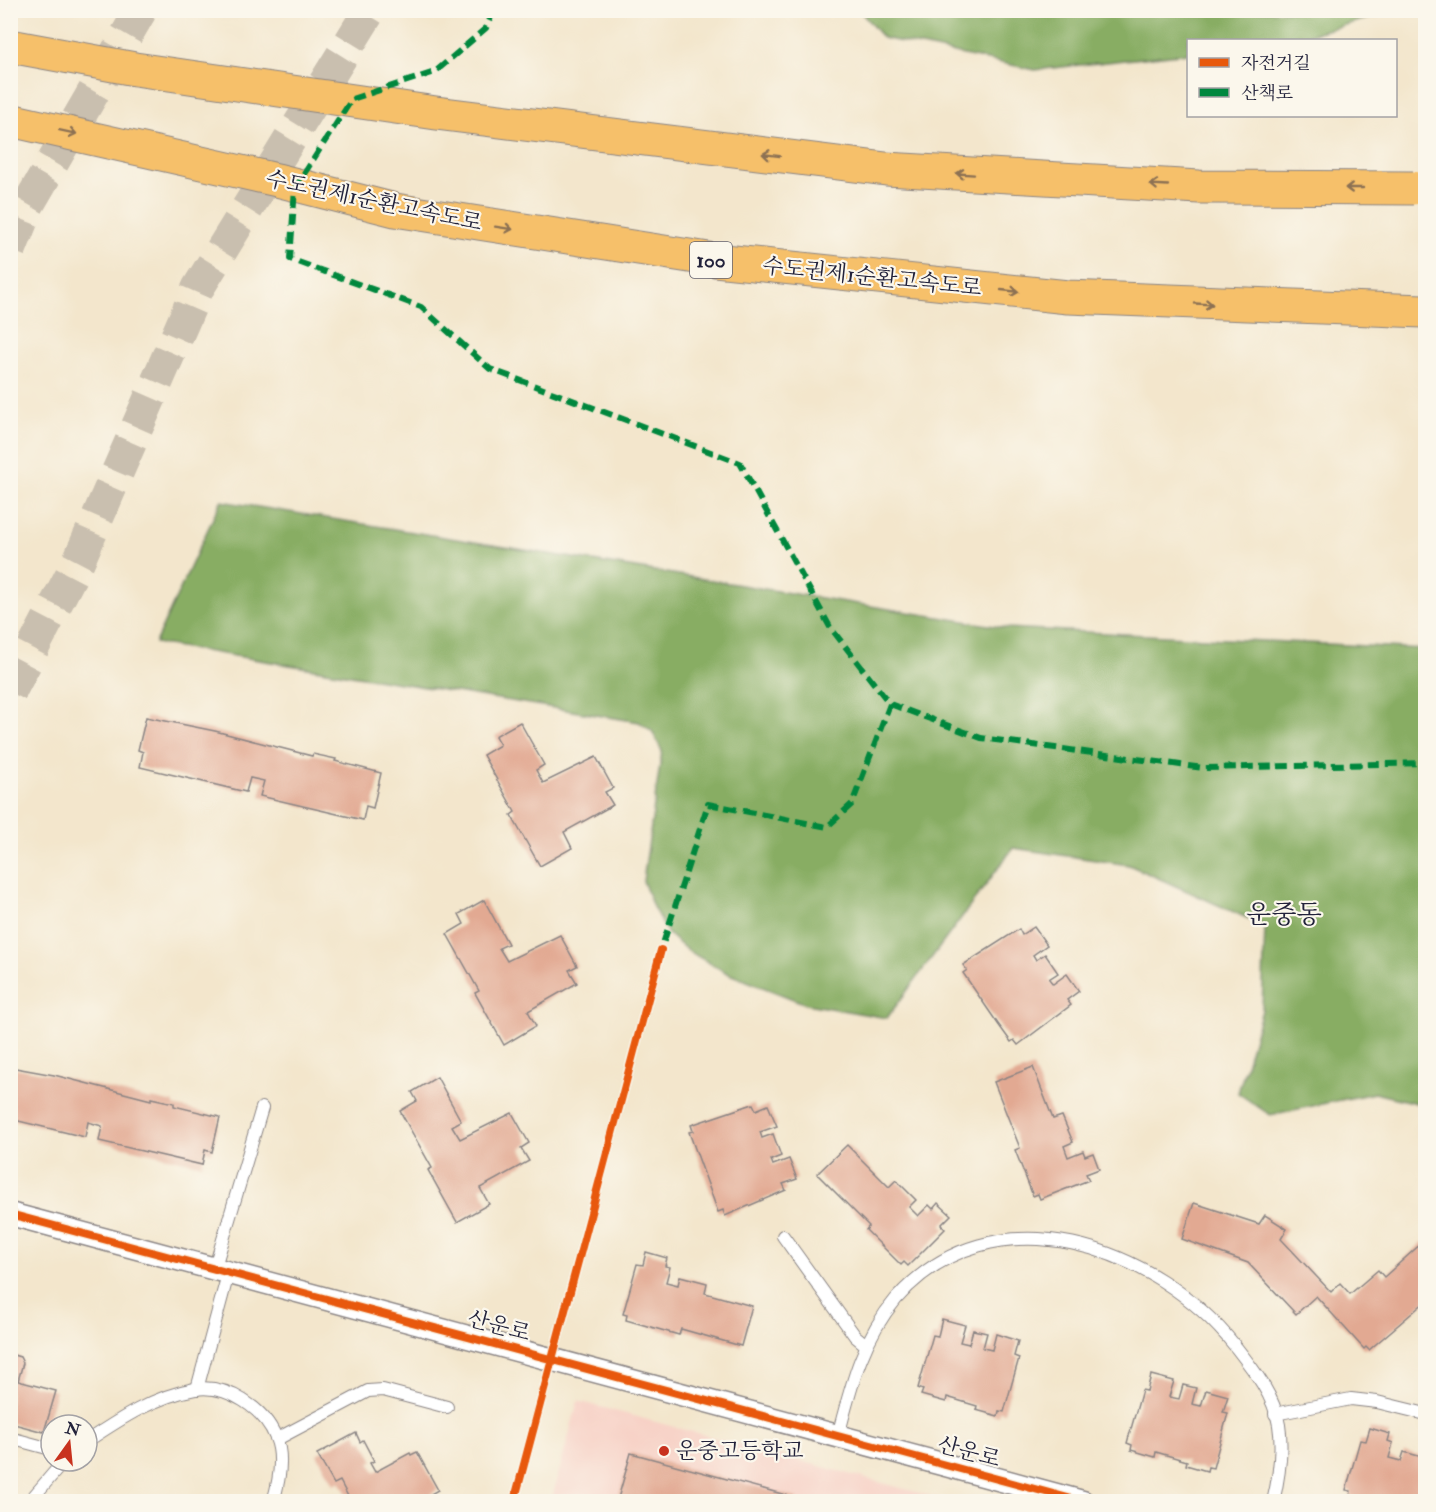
<svg xmlns="http://www.w3.org/2000/svg" width="1436" height="1512" viewBox="0 0 1436 1512" font-family="'IM FELL Double Pica','Noto Serif KR',serif">
  <rect width="100%" height="100%" fill="#fbf7ec"/>
  <filter id="ink" filterUnits="userSpaceOnUse"><feTurbulence type="fractalNoise" baseFrequency=".0167" numOctaves="2"/><feDisplacementMap in="SourceGraphic" scale="12" xChannelSelector="R" yChannelSelector="G"/><feConvolveMatrix kernelMatrix="1 2 1 2 8 2 1 2 1" color-interpolation-filters="sRGB"/></filter>
  <filter id="wash" filterUnits="userSpaceOnUse"><feTurbulence type="fractalNoise" baseFrequency=".008" numOctaves="4" result="noise"/><feDisplacementMap in="SourceGraphic" scale="24" xChannelSelector="R" yChannelSelector="G"/><feGaussianBlur stdDeviation="1.35" result="paint"/><feColorMatrix in="noise" values="0 0 0 0 0 0 0 0 0 0 0 0 0 0 0 0 0 1.4 0 .05"/><feComposite in="paint" operator="in"/></filter>
  <g filter="url(#wash)">
    <rect width="100%" height="100%" fill="#f3e6cc"/>
    <polygon fill="#f7d1c6" points="578,1401 949,1501 551,1502"/>
    <g fill="#88ad63" stroke="#55684f" stroke-width="1.5">
      <polygon points="860,11 1396,11 1289,40 1188,40 1188,53 1035,70 883,38"/>
      <polygon points="221,501 1007,628 1425,649 1425,1105 1374,1093 1270,1115 1238,1093 1262,1010 1265,926 1129,865 1013,848 887,1018 806,1004 729,974 688,951 668,934 653,907 643,881 662,751 652,731 639,722 155,643"/>
    </g>
    <g id="blocks">
      <g fill="#e2a992">
        <polygon points="146,717 215,731 312,756 313,754 336,759 335,761 381,773 373,808 366,806 363,820 260,796 264,781 250,778 246,792 140,767 143,752 138,750"/>
        <polygon points="520,722 544,765 536,770 543,783 596,757 613,788 605,792 613,805 564,832 572,848 540,866 511,815 515,812 483,755 500,745 495,736"/>
        <polygon points="484,900 508,944 499,948 507,961 560,935 577,966 569,970 577,983 528,1011 536,1026 504,1045 475,993 479,991 447,934 464,924 459,914"/>
        <polygon points="1034,927 1047,945 1033,955 1036,960 1045,954 1058,973 1049,979 1053,984 1067,974 1079,991 1067,1000 1071,1005 1018,1045 1014,1040 1011,1042 998,1024 963,973 967,970 963,965 1019,929 1022,935"/>
        <polygon points="10,1067 54,1075 151,1100 151,1098 174,1103 174,1106 220,1117 212,1152 205,1150 202,1165 99,1141 102,1126 88,1122 85,1137 10,1119"/>
        <polygon points="1033,1067 1053,1119 1062,1116 1073,1142 1064,1146 1068,1157 1083,1151 1085,1156 1093,1153 1099,1169 1086,1174 1089,1180 1040,1199 1038,1194 1033,1196 1015,1150 1020,1148 994,1082"/>
        <polygon points="437,1077 461,1121 452,1126 460,1139 512,1113 529,1143 521,1148 529,1161 480,1188 489,1204 457,1222 428,1170 432,1168 400,1111 417,1101 412,1092"/>
        <polygon points="753,1104 756,1110 768,1105 777,1126 760,1132 762,1138 773,1134 781,1156 771,1160 773,1165 789,1159 797,1179 783,1184 786,1190 725,1216 723,1210 718,1212 689,1132 693,1131 691,1125"/>
        <polygon points="847,1145 889,1187 896,1180 916,1200 909,1207 918,1216 929,1205 933,1209 938,1203 951,1215 941,1225 945,1229 908,1266 904,1262 901,1265 866,1230 869,1226 817,1174"/>
        <polygon points="1194,1203 1259,1224 1265,1215 1287,1229 1281,1239 1331,1292 1340,1283 1350,1294 1378,1270 1384,1277 1423,1242 1426,1244 1426,1301 1369,1350 1366,1347 1364,1349 1316,1296 1296,1314 1248,1263 1182,1239"/>
        <polygon points="646,1252 667,1258 665,1266 670,1267 666,1282 678,1285 680,1276 707,1283 705,1293 752,1306 741,1346 681,1329 679,1335 626,1320 627,1315 623,1314 637,1264 643,1265"/>
        <polygon points="942,1319 965,1325 960,1342 969,1344 973,1330 987,1333 983,1348 992,1350 996,1334 1018,1341 1014,1356 1019,1358 1004,1412 999,1411 998,1416 976,1410 977,1406 947,1397 946,1402 921,1395 923,1390 918,1388 933,1335 938,1336"/>
        <polygon points="10,1354 20,1357 23,1363 18,1381 56,1391 44,1432 10,1423"/>
        <polygon points="1151,1375 1174,1381 1169,1397 1179,1399 1183,1385 1196,1388 1192,1404 1201,1406 1206,1390 1228,1396 1223,1412 1228,1413 1213,1468 1208,1467 1207,1471 1186,1465 1187,1461 1156,1452 1155,1457 1131,1450 1132,1445 1127,1443 1142,1390 1147,1391"/>
        <polygon points="1370,1428 1390,1434 1388,1441 1393,1443 1389,1458 1401,1461 1404,1452 1426,1458 1426,1502 1370,1502 1350,1496 1351,1491 1346,1490 1360,1440 1366,1441"/>
        <polygon points="356,1433 360,1442 363,1440 374,1461 370,1463 375,1472 410,1453 411,1455 417,1452 438,1490 417,1502 351,1502 340,1481 334,1484 317,1454"/>
        <polygon points="631,1453 797,1498 796,1502 617,1502"/>
      </g>
    </g>
  </g>
  <g filter="url(#ink)">
    <use href="#blocks" fill-opacity="0" stroke="#8a8484" stroke-width="1.5"/>
    <g fill="none" stroke-linecap="round" stroke-linejoin="round">
      <g stroke="#c9bfaf" stroke-width="33" stroke-dasharray="33 16" stroke-linecap="butt">
        <polyline points="10,250 28,205 141,10"/>
        <polyline points="10,692 79,560 198,288 370,10"/>
      </g>
      <defs>
        <g id="lane">
          <polyline points="783,1236 855,1336 866,1345"/>
          <polyline points="214,1270 262,1108"/>
          <polyline points="197,1389 228,1274"/>
          <polyline points="1275,1414 1351,1399 1377,1402 1426,1414"/>
          <path d="M838 1436C851 1386 862 1339 896 1299 993 1188 1156 1246 1235 1346 1253 1369 1274 1395 1279 1425 1283 1450 1279 1477 1273 1502"/>
          <polyline points="10,1438 51,1449"/>
          <polyline points="277,1439 368,1391 383,1390 447,1407"/>
          <path d="M87 1441C120 1419 155 1396 195 1389 227 1384 264 1408 276 1438 284 1457 279 1482 273 1502"/>
          <polyline points="29,1502 64,1461"/>
        </g>
        <polyline id="street" points="10,1214 1083,1502"/>
      </defs>
      <use href="#lane" stroke="#8a8484" stroke-width="14"/>
      <use href="#street" stroke="#8a8484" stroke-width="25"/>
      <use href="#lane" stroke="#fff" stroke-width="12"/>
      <use href="#street" stroke="#fff" stroke-width="22"/>
      <defs>
        <g id="highway-bridge">
          <polyline points="10,46 135,69 436,113 886,169 1199,187 1413,188"/>
          <polyline points="10,120 277,180 395,210 715,260 1068,297 1423,311"/>
        </g>
      </defs>
      <use href="#highway-bridge" stroke="#8a8484" stroke-width="35" stroke-linecap="butt"/>
      <use href="#highway-bridge" stroke="#f6c06b" stroke-width="33"/>
      <g stroke="#00873e" stroke-width="6" stroke-dasharray="12 6" stroke-linecap="butt">
        <polyline points="494,10 486,28 435,72 352,99 295,188 290,259 421,307 490,369 740,463 830,627 890,704 852,804 827,827 708,804 661,950"/>
        <polyline points="890,704 981,738 1203,768 1426,763"/>
      </g>
      <defs>
        <g id="cycleway">
          <polyline points="10,1214 1083,1502"/>
          <polyline points="514,1502 661,950"/>
        </g>
      </defs>
      <use href="#cycleway" stroke="#fbf7ec" stroke-width="11"/>
      <use href="#cycleway" stroke="#e8590c" stroke-width="8"/>
    </g>
    <defs><path id="oneway-shaft" d="M-6 0H5M1.5-3L5.5 0L1.5 3" fill="none" stroke-width="1.6" stroke-linecap="round" stroke-linejoin="round" transform="scale(1.5)"/></defs>
    <g stroke="#8c7153">
      <use href="#oneway-shaft" transform="translate(68 132) rotate(12)"/>
      <use href="#oneway-shaft" transform="translate(771 155) rotate(-173)"/>
      <use href="#oneway-shaft" transform="translate(965 174) rotate(-176)"/>
      <use href="#oneway-shaft" transform="translate(1159 185) rotate(-177)"/>
      <use href="#oneway-shaft" transform="translate(1354 188) rotate(-180)"/>
      <use href="#oneway-shaft" transform="translate(504 228) rotate(9)"/>
      <use href="#oneway-shaft" transform="translate(1010 291) rotate(6)"/>
      <use href="#oneway-shaft" transform="translate(1204 304) rotate(3)"/>
    </g>
  </g>
  <circle fill="#c8321e" stroke="#fbf7ec" stroke-width="2" cx="664" cy="1451" r="6"/>
  <g text-anchor="middle" dominant-baseline="central" stroke-width="4.5" stroke-linejoin="round" paint-order="stroke">
    <rect fill="#fbf7ec" stroke="#636270" stroke-width="1.5" x="690" y="242" width="42" height="36" rx="4.5"/>
    <g font-size="21" font-weight="bold" fill="#22223b">
      <text x="711" y="260">100</text>
    </g>
    <g font-size="22" fill="#22223b" stroke="#fbf7ec">
      <text transform="translate(374 201) rotate(12)">수도권제1순환고속도로</text>
      <text transform="translate(872 277) rotate(6)">수도권제1순환고속도로</text>
      <text transform="translate(499 1326) rotate(15)">산운로</text>
      <text transform="translate(969 1452) rotate(15)">산운로</text>
    </g>
    <g font-size="22" fill="#22223b" stroke="#fbf7ec" text-anchor="start">
      <text x="676" y="1451">운중고등학교</text>
    </g>
    <g font-size="26" fill="#22223b" stroke="#fbf7ec">
      <text x="1284" y="915">운중동</text>
    </g>
  </g>
  <rect width="1436" height="1512" fill="none" stroke="#fbf7ec" stroke-width="36"/>
  <rect x="1187" y="39" width="210" height="78" fill="#fbf7ec" stroke="#a4a2a5" stroke-width="1.5"/>
  <rect x="1199" y="58" width="30" height="9" fill="#e8590c" stroke="#a4a2a5" stroke-width="1.5"/>
  <text x="1241" y="69" font-size="18" fill="#22223b">자전거길</text>
  <rect x="1199" y="88" width="30" height="9" fill="#00873e" stroke="#a4a2a5" stroke-width="1.5"/>
  <text x="1241" y="99" font-size="18" fill="#22223b">산책로</text>
  <g transform="translate(69 1443) rotate(15)"><circle r="28" fill="#fbf7ec" stroke="#a4a2a5" stroke-width="1.5"/>
  <path d="M0-4.5L10 22L0 15L-10 22Z" fill="#c8321e"/>
  <text y="-9" font-size="16" font-weight="bold" text-anchor="middle" fill="#22223b">N</text>
  </g>
</svg>
